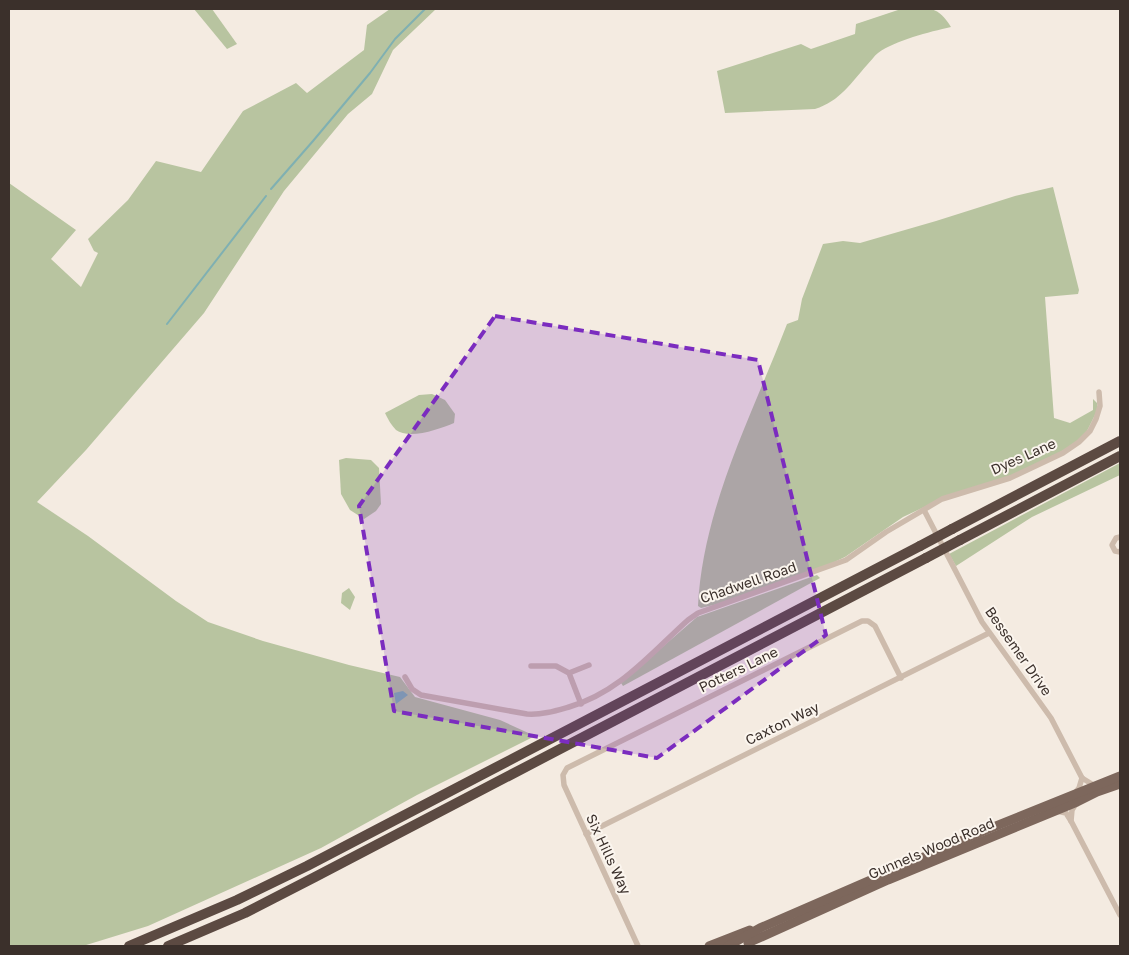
<svg xmlns="http://www.w3.org/2000/svg" width="1129" height="955" viewBox="0 0 1129 955" font-family="'Golos Text',sans-serif">
  <rect width="100%" height="100%" fill="#f4ebe1"/>
  <g fill="#b8c4a0">
    <polygon points="194,9 212,9 237,44 227,49"/>
    <polygon points="390,9 436,9 393,50 372,94 348,114 284,191 204,313 86,450 37,502 88,536 176,601 208,622 263,641 349,665 400,677 415,697 500,720 535,736 417,795 321,848 148,926 83,946 9,946 9,183 76,230 51,259 81,287 98,253 94,251 88,239 128,200 156,161 201,172 243,111 296,83 307,93 364,50 367,25"/>
    <path d="M901 9C927 9 936 3 951 27 929 32 896 40 878 53 874 56 871 61 867 65 851 83 840 101 815 109L725 113 717 71 801 44 811 49 855 34 856 24Z"/>
    <path d="M1053 187 1079 290 1078 294 1045 297 1054 418 1070 423 1093 410V399L1097 403 1098 409 1087 431 1074 444 1040 464 1010 477 933 503 903 517 845 557 828 565 722 603 701 608 698 606C703 507 752 415 787 324L798 320 802 299 823 244 843 241 860 243 936 221 1015 196Z"/>
    <path d="M432 394 445 400 455 414 454 423C440 429 409 440 396 430 391 425 388 419 385 413L419 395Z"/>
    <polygon points="346,458 371,460 379,468 381,504 376,511 364,519 350,510 341,494 339,460"/>
    <polygon points="1120,463 1120,475 1032,517 956,566 949,554"/>
    <polygon points="817,575 820,578 623,686 621,683 697,617"/>
    <polygon points="349,588 355,597 350,610 341,603 342,593"/>
  </g>
  <polygon fill="#7fb0b2" points="403,691 408,695 396,704 394,693"/>
  <g fill="none" stroke-linecap="round" stroke-linejoin="round">
    <g stroke="#7fb0b2" stroke-width="2">
      <polyline points="271,189 313,141 370,73 395,39 425,9"/>
      <polyline points="167,324 266,196"/>
    </g>
    <g stroke="#cdbbac" stroke-width="5.5">
      <polyline points="924,510 982,622 1051,718 1082,778 1095,786"/>
      <polyline points="1120,537 1116,538 1112,545 1115,551 1120,552"/>
      <polyline points="531,666 556,666 569,673 581,704"/>
      <polyline points="569,673 589,665"/>
      <path d="M405 677 412 689 421 695 527 714C542 715 555 711 569 707 620 692 650 654 688 620L698 613 846 560 886 532 942 499 1010 478 1063 453 1079 442 1090 431 1096 419 1100 406 1099 392"/>
      <polyline points="1075,793 1079,788 1082,778"/>
      <polyline points="1057,811 1066,813 1071,821 1120,915"/>
      <polyline points="1071,821 1072,810 1077,802"/>
      <polyline points="586,834 989,633"/>
      <polyline points="638,946 564,785 563,775 567,768 862,621 868,621 875,626 901,678"/>
    </g>
    <g stroke="#7d675c" stroke-width="9">
      <polyline points="748,943 888,880 1077,802 1097,792 1120,784"/>
      <polyline points="709,946 750,930"/>
      <polyline points="728,946 760,928 986,830 1120,776"/>
    </g>
    <g stroke="#5c4a42" stroke-width="10">
      <polyline points="952,529 1120,441"/>
      <polyline points="960,540 1120,456"/>
      <polyline points="129,946 237,900 307,866 920,546"/>
      <polyline points="168,946 245,913 315,877 926,558"/>
    </g>
    <g stroke="#5c4a42" stroke-width="10">
      <polyline points="920,546 952,529"/>
      <polyline points="926,558 960,540"/>
    </g>
  </g>
  <path fill="#7b2cbf" fill-opacity="0.2" stroke="#7b2cbf" stroke-width="4" stroke-dasharray="10 6" stroke-linejoin="round" d="M495 316 758 360 826 635 657 758 394 711 359 506Z"/>
  <g text-anchor="middle" dominant-baseline="central" stroke-width="4" stroke-linejoin="round" paint-order="stroke">
    <g font-size="14" fill="#3b302b" stroke="#fbf5ee">
      <text transform="translate(1023 456) rotate(-24)">Dyes Lane</text>
      <text transform="translate(748 582) rotate(-19)">Chadwell Road</text>
      <text transform="translate(1019 651) rotate(55)">Bessemer Drive</text>
      <text transform="translate(738 669) rotate(-26)">Potters Lane</text>
      <text transform="translate(782 723) rotate(-26)">Caxton Way</text>
      <text transform="translate(931 848) rotate(-23)">Gunnels Wood Road</text>
      <text transform="translate(609 854) rotate(65)">Six Hills Way</text>
    </g>
  </g>
  <rect width="1129" height="955" fill="none" stroke="#3b302b" stroke-width="20"/>
</svg>
